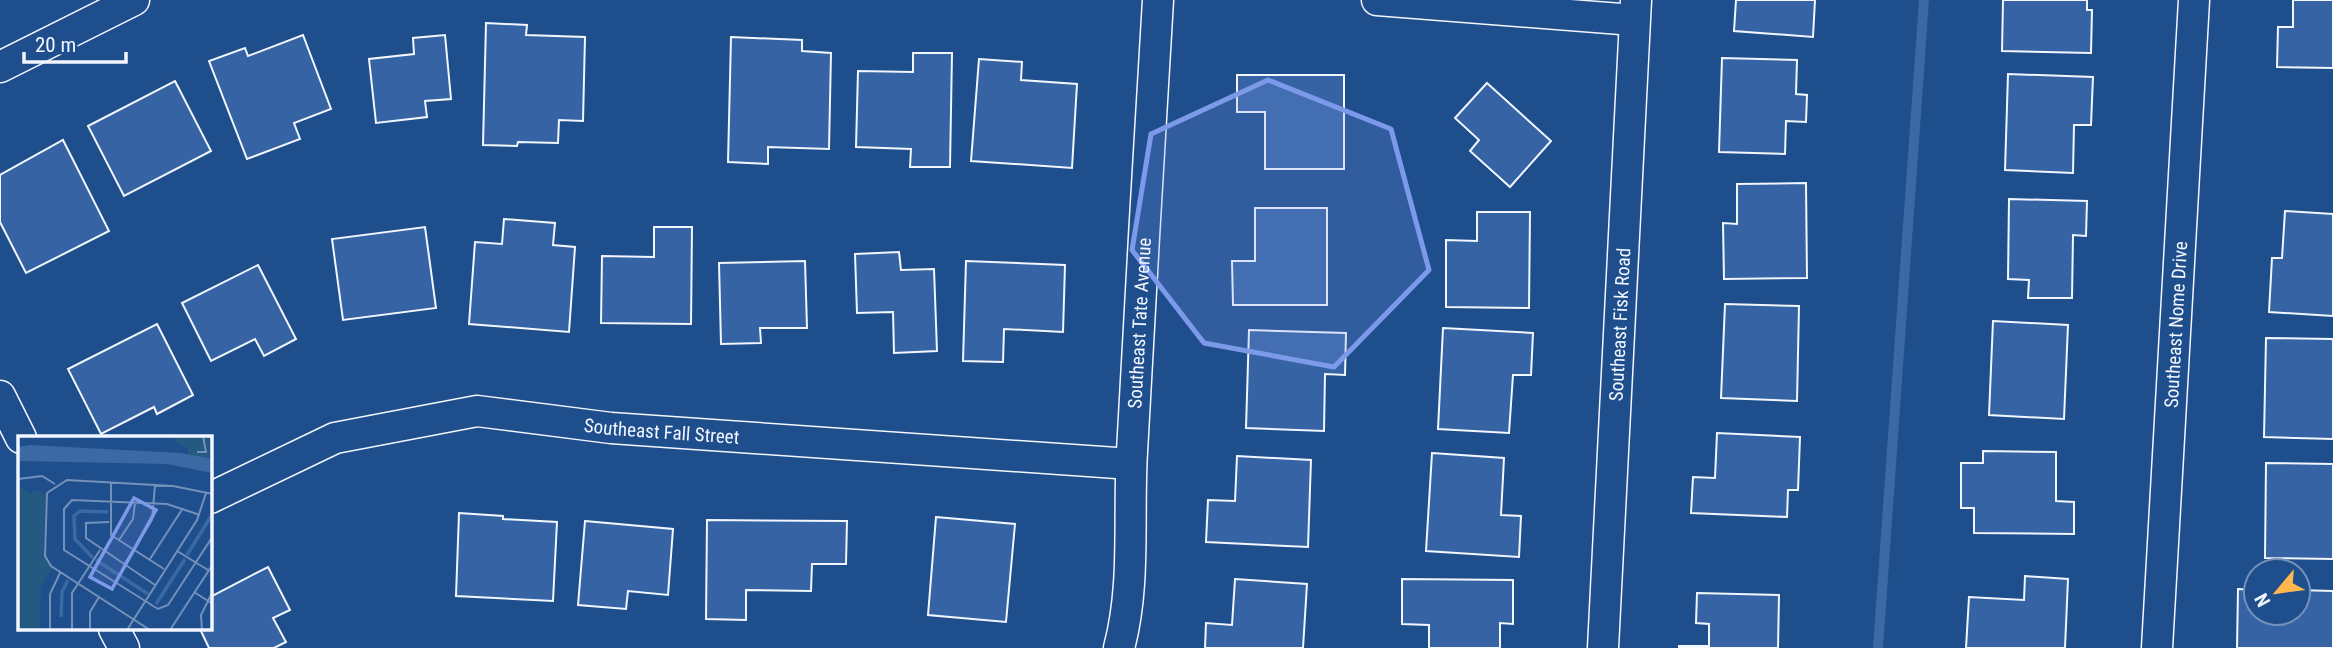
<svg xmlns="http://www.w3.org/2000/svg" width="2333" height="648" viewBox="0 0 2333 648" font-family="'Roboto Condensed',sans-serif">
  <rect width="100%" height="100%" fill="#1f4e8c"/>
  <g fill="none" stroke-linecap="round" stroke-linejoin="round">
    <polyline stroke="#3b69a3" stroke-width="10" points="1878,648 1924,0"/>
  </g>
  <g fill="#3563a3" stroke="#f2f6ff" stroke-width="2">
    <polygon points="1736,0 1815,0 1813,37 1734,31"/>
    <polygon points="2003,0 2087,0 2087,10 2092,10 2091,53 2002,51"/>
    <polygon points="2293,0 2333,0 2333,68 2277,67 2278,27 2293,27"/>
    <polygon points="486,23 527,25 526,35 585,37 583,121 559,120 558,143 518,142 517,146 483,145"/>
    <polygon points="303,35 331,109 294,123 300,139 247,159 209,61 245,48 248,56"/>
    <polygon points="445,35 451,99 425,101 427,117 376,123 369,59 414,54 413,38"/>
    <polygon points="731,37 802,40 802,51 831,53 829,149 768,147 768,164 728,162"/>
    <polygon points="913,53 952,53 950,167 910,167 911,149 856,147 858,71 913,72"/>
    <polygon points="1722,58 1797,60 1796,94 1807,95 1806,122 1786,121 1785,154 1719,152"/>
    <polygon points="979,59 1022,62 1021,80 1077,84 1072,168 971,161"/>
    <polygon points="2008,74 2093,77 2091,125 2074,125 2073,173 2005,170"/>
    <polygon points="1237,75 1344,75 1344,169 1265,169 1265,112 1237,112"/>
    <polygon points="175,81 211,151 124,196 88,126"/>
    <polygon points="1487,83 1551,141 1510,187 1470,151 1479,140 1455,118"/>
    <polygon points="63,140 109,231 26,273 0,222 0,175"/>
    <polygon points="1806,183 1807,278 1724,279 1723,223 1737,224 1737,184"/>
    <polygon points="2009,199 2087,201 2086,236 2073,235 2072,298 2028,298 2029,280 2008,279"/>
    <polygon points="1255,208 1327,208 1327,305 1233,305 1232,261 1255,261"/>
    <polygon points="2285,211 2333,214 2333,316 2269,312 2272,258 2282,258"/>
    <polygon points="1477,212 1530,212 1529,308 1446,307 1446,240 1477,241"/>
    <polygon points="504,219 555,223 553,245 575,247 569,332 469,324 475,242 502,244"/>
    <polygon points="425,227 436,308 343,320 332,239"/>
    <polygon points="654,227 692,227 691,324 601,323 602,256 654,257"/>
    <polygon points="899,252 901,270 934,269 937,351 894,353 893,312 857,313 855,254"/>
    <polygon points="805,261 807,328 760,328 761,343 721,344 719,263"/>
    <polygon points="966,261 1065,265 1063,332 1004,329 1003,362 963,361"/>
    <polygon points="258,265 296,339 264,356 255,339 211,361 182,303"/>
    <polygon points="1725,304 1799,306 1797,401 1721,398"/>
    <polygon points="1993,321 2068,325 2064,419 1989,415"/>
    <polygon points="157,324 193,395 157,414 154,407 101,434 68,369"/>
    <polygon points="1443,328 1533,333 1531,375 1513,375 1509,433 1438,429"/>
    <polygon points="1249,330 1346,333 1345,375 1325,374 1324,431 1246,428"/>
    <polygon points="2266,338 2333,339 2333,439 2264,437"/>
    <polygon points="1717,433 1800,437 1798,490 1788,490 1787,517 1691,513 1693,477 1715,478"/>
    <polygon points="1983,451 2056,452 2056,501 2074,502 2074,534 1974,533 1974,508 1961,508 1961,463 1983,463"/>
    <polygon points="1432,453 1504,458 1501,515 1521,516 1519,557 1426,551"/>
    <polygon points="1237,456 1311,460 1308,547 1206,542 1208,500 1235,501"/>
    <polygon points="2266,463 2333,464 2333,559 2265,558"/>
    <polygon points="459,513 503,516 503,519 557,522 553,601 456,596"/>
    <polygon points="936,517 1015,524 1006,622 928,615"/>
    <polygon points="707,520 847,521 846,564 812,564 811,591 746,590 746,620 706,619"/>
    <polygon points="585,521 673,529 668,595 628,591 626,609 578,605"/>
    <polygon points="268,567 290,610 273,618 286,642 274,648 209,648 200,629 210,629 210,597"/>
    <polygon points="2025,576 2068,579 2065,648 1966,648 1969,597 2024,600"/>
    <polygon points="1235,579 1307,584 1303,648 1205,648 1206,623 1232,625"/>
    <polygon points="1402,579 1513,580 1513,624 1500,623 1500,648 1429,648 1429,625 1402,624"/>
    <polygon points="2238,589 2256,590 2256,613 2298,613 2298,590 2333,591 2333,648 2237,648"/>
    <polygon points="1697,593 1779,595 1778,648 1679,648 1679,646 1709,646 1709,624 1696,623"/>
  </g>
  <g fill="none" stroke-linecap="round" stroke-linejoin="round">
    <defs>
      <g id="street">
        <polyline points="1377,0 1634,20"/>
        <polyline points="0,67 134,0"/>
        <polyline points="0,396 21,438"/>
        <path id="s1" d="M210 498 335 438 477 411 611 428 1131 464"/>
        <polyline points="114,629 124,648"/>
        <path id="s2" d="M1119 648C1136 585 1128 516 1132 452 1140 301 1149 151 1158 0"/>
        <path id="s3" d="M1603 648 1636 0"/>
        <path id="s4" d="M2157 648 2194 0"/>
      </g>
    </defs>
    <use href="#street" stroke="#f2f6ff" stroke-width="33"/>
    <use href="#street" stroke="#1f4e8c" stroke-width="30"/>
  </g>
  <path fill="#7d9aea" fill-opacity="0.2" stroke="#7d9aea" stroke-width="5" stroke-linejoin="round" d="M1268 80 1391 129 1429 270 1334 367 1204 343 1132 250 1151 134Z"/>
  <g text-anchor="middle" dominant-baseline="central" stroke-width="5" stroke-linejoin="round" paint-order="stroke">
    <g font-size="19" fill="#f2f6ff" stroke="#1f4e8c">
      <text stroke="none"><textPath href="#s2" startOffset="326">Southeast Tate Avenue</textPath></text>
      <text stroke="none"><textPath href="#s3" startOffset="324">Southeast Fisk Road</textPath></text>
      <text stroke="none"><textPath href="#s4" startOffset="324">Southeast Nome Drive</textPath></text>
      <text stroke="none"><textPath href="#s1" startOffset="469">Southeast Fall Street</textPath></text>
    </g>
  </g>
  <g transform="translate(18 436)">
    <rect width="194" height="194" fill="#1f4e8c"/>
    <path d="M158 0H194V23L170 19V13L156 5ZM1 44V51L13 58 17 54 28 58 25 108 34 133 23 151 22 194H0Z" fill="#245a82"/>
    <path d="M12 9 163 17 194 23V37L149 28 0 25V11Z" fill="#3b69a3"/>
    <path fill="none" stroke="#3b69a3" stroke-width="3.5" d="M169 119 195 77M75 122 57 103 56 80 62 75 90 76M78 124 130 158M138 168 167 123M43 181 44 156 50 144"/>
    <path fill="none" stroke="#7391ba" stroke-width="2" d="M179 16H188L185 0M0 43 24 40 37 48M93 46V99L146 133M182 79 149 68 54 64 46 73V114L140 173 150 169 195 100M91 86 68 87V102L137 149M101 104 115 83 117 67M159 115 190 134M132 123 165 72M106 129 134 84 137 49M176 156 195 168M32 194V158L42 137M54 194V157L82 114M72 194V176L81 161M109 194 179 84 188 57M132 194 33 130 27 120 29 57 49 44 155 50 195 58M152 194 195 128M184 194 183 179 195 155"/>
    <path fill="#7d9aea" fill-opacity="0.15" stroke="#7d9aea" stroke-width="3.5" d="M116 62 138 74 94 153 72 141Z"/>
    <rect width="194" height="194" fill="none" stroke="#f2f6ff" stroke-width="3.5"/>
  </g>
  <g transform="translate(2277 592) rotate(241)"><circle r="33" fill="#1f4e8c" stroke="#7391ba" stroke-width="2"/>
  <path d="M0-5L12 26L0 18L-12 26Z" fill="#ffb74d"/>
  <text y="-10" font-size="19" font-weight="bold" text-anchor="middle" fill="#f2f6ff">N</text>
  </g>
  <path d="M24 52v10h102v-10" fill="none" stroke="#f2f6ff" stroke-width="3.5"/>
  <text x="35" y="52" font-size="21" fill="#f2f6ff" stroke="#1f4e8c" stroke-width="5" paint-order="stroke">20 m</text>
</svg>
